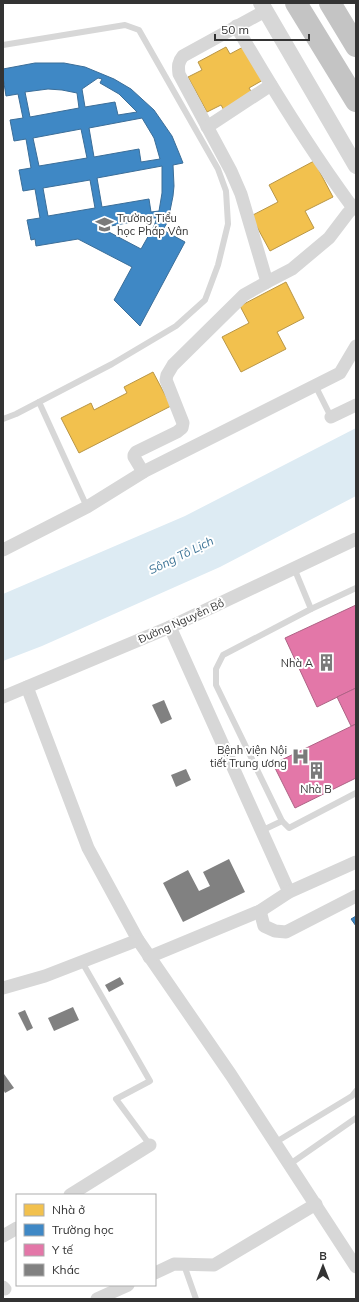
<svg xmlns="http://www.w3.org/2000/svg" width="359" height="1302" viewBox="0 0 359 1302" font-family="Mulish,sans-serif">
  <rect width="100%" height="100%" fill="#fff"/>
  <polygon fill="#ddebf3" points="356,428 356,496 220,567 42,646 3,661 3,594 185,516"/>
  <g fill="#f2c14e" stroke="#b99646">
    <polygon points="245,46 263,80 249,88 254,96 225,112 221,105 207,112 188,77 202,70 198,62 226,47 230,54"/>
    <polygon points="314,161 333,197 305,211 314,228 270,251 251,216 278,202 269,185"/>
    <polygon points="286,282 304,318 277,332 286,349 241,372 222,337 249,323 240,306"/>
    <polygon points="153,372 171,406 79,453 61,418 91,403 94,410 127,393 124,387"/>
  </g>
  <g fill="#3f88c5" stroke="#3b6e99" fill-rule="evenodd">
    <path d="M35 63H64L85 67 114 79 131 89 154 110 172 136 179 153 183 163 173 165 174 186 173 196 168 221 163 230 185 242 140 326 114 300 132 267 78 239 36 246 35 239 31 240 27 220 40 218 35 189 23 191 19 170 31 168 26 139 14 141 10 120 23 118 18 94 6 96 3 77V69ZM98 78 102 79 100 83 119 94 137 112 118 115 115 102 85 107 82 89ZM48 89 62 90 77 93 79 108 30 117 25 92ZM142 118 154 138 160 159 141 162 139 149 94 157 89 128ZM81 129 87 158 39 166 33 138ZM162 166V193L159 211 151 212 149 199 102 207 97 178ZM90 180 95 208 48 216 43 188ZM152 218H157L154 226 141 249 107 231 106 227Z"/>
    <polygon points="356,916 356,926 351,919"/>
  </g>
  <g fill="#e377a8" stroke="#ae6385">
    <polygon points="356,605 356,688 317,707 285,638"/>
    <polygon points="356,688 356,724 351,726 337,697"/>
    <polygon points="356,724 356,778 295,808 273,764"/>
  </g>
  <g fill="#818181">
    <polygon points="164,700 172,719 161,724 152,705"/>
    <polygon points="186,769 191,780 176,787 171,775"/>
    <polygon points="229,859 245,892 183,922 163,883 188,870 199,891 210,886 203,872"/>
    <polygon points="120,977 124,984 109,992 105,985"/>
    <polygon points="73,1007 79,1020 54,1031 48,1018"/>
    <polygon points="25,1010 33,1028 27,1031 18,1013"/>
    <polygon points="4,1074 14,1088 5,1093 3,1089 3,1075"/>
  </g>
  <g fill="none" stroke-linecap="round" stroke-linejoin="round">
    <g stroke="#d7d7d7" stroke-width="6">
      <polyline points="3,45 125,25 139,30 218,169 226,191 228,224 218,265 205,300 176,326 112,364 16,414 3,419"/>
      <polyline points="315,385 331,417"/>
      <polyline points="39,402 87,507"/>
      <polyline points="294,568 311,609"/>
      <polyline points="282,821 289,828 356,793"/>
      <polyline points="261,831 282,821 216,685 216,669 223,655 311,609 356,588"/>
      <polyline points="82,962 150,1081 116,1099 150,1145"/>
      <polyline points="276,1142 352,1096 356,1091"/>
      <polyline points="290,1164 356,1118"/>
      <polyline points="184,1265 196,1299"/>
    </g>
    <g stroke="#d7d7d7" stroke-width="13">
      <path d="M265 11 183 56C178 62 178 66 179 74L231 171 241 194 267 282"/>
      <path d="M236 26C272 88 310 150 353 208"/>
      <polyline points="207,127 271,85"/>
      <polyline points="331,417 356,405"/>
      <polyline points="143,472 134,457 134,455 136,452 177,432 182,428 183,423 166,380 167,375 173,365 244,295 267,282 292,269 329,238 348,213 356,205"/>
      <polyline points="3,550 87,507 145,471 340,373 356,346"/>
      <polyline points="170,627 289,892"/>
      <polyline points="27,687 88,848 138,940 231,1075 356,1267"/>
      <polyline points="3,697 170,627 356,539"/>
      <polyline points="260,911 264,926 275,931 286,932 356,896"/>
      <polyline points="149,957 260,911 289,892 356,862"/>
      <polyline points="3,988 45,976 138,940"/>
      <polyline points="70,1195 150,1145"/>
      <polyline points="3,1236 17,1228"/>
      <polyline points="155,1273 174,1264 214,1265 316,1204"/>
      <polyline points="3,1287 5,1289"/>
      <polyline points="97,1299 128,1285"/>
    </g>
    <polyline stroke="#d7d7d7" stroke-width="16" points="261,3 356,166"/>
    <g stroke="#c4c4c4" stroke-width="22">
      <polyline points="296,3 356,101"/>
      <polyline points="330,3 356,46"/>
    </g>
  </g>
  <defs>
    <symbol id="school-bare" viewBox="-9 -9 18 18"><path d="M0-5L7-2L0 1L-7-2ZM-4 1L0 2.5L4 1V4Q0 6-4 4Z" fill="#7a7a7a" stroke="#fff" stroke-width="2.5" paint-order="stroke"/></symbol>
    <symbol id="building-bare" viewBox="-9 -9 18 18"><path d="M-4-6H4V6H1V3H-1V6H-4ZM-2.5-4.3h1.7v1.8h-1.7ZM.8-4.3h1.7v1.8H.8ZM-2.5-1h1.7V.8h-1.7ZM.8-1h1.7V.8H.8Z" fill="#7a7a7a" stroke="#fff" stroke-width="2.5" paint-order="stroke"/></symbol>
    <symbol id="hospital-bare" viewBox="-9 -9 18 18"><path d="M-5-5h3v3.5h4V-5h3V5h-3V1.5h-4V5h-3Z" fill="#7a7a7a" stroke="#fff" stroke-width="2.5" paint-order="stroke"/></symbol>
  </defs>
  <g fill-rule="evenodd">
    <use href="#school-bare" x="92" y="212" width="25" height="25"/>
    <use href="#building-bare" x="314" y="650" width="25" height="25"/>
    <use href="#hospital-bare" x="288" y="744" width="25" height="25"/>
    <use href="#building-bare" x="304" y="758" width="25" height="25"/>
  </g>
  <g text-anchor="middle" dominant-baseline="central" stroke-width="4" stroke-linejoin="round" paint-order="stroke">
    <g font-size="11" fill="#333" stroke="#fff" text-anchor="end">
      <text x="117" y="218" text-anchor="start">Trường Tiểu<tspan x="117" dy="13">học Pháp Vân</tspan></text>
      <text x="313" y="663">Nhà A</text>
      <text x="287" y="750">Bệnh viện Nội<tspan x="287" dy="13">tiết Trung ương</tspan></text>
      <text x="316" y="789" text-anchor="middle">Nhà B</text>
    </g>
    <g font-size="11" fill="#333" stroke="#fff">
      <text transform="translate(181 621) rotate(-24)">Đường Nguyễn Bồ</text>
    </g>
    <g font-size="12" font-style="italic" fill="#3f7597" stroke="#fff">
      <text transform="translate(181 555) rotate(-26)">Sông Tô Lịch</text>
    </g>
  </g>
  <rect width="359" height="1302" fill="none" stroke="#333333" stroke-width="8"/>
  <rect x="16" y="1194" width="140" height="92" fill="#ffffff" stroke="#adadad"/>
  <rect x="24" y="1204" width="20" height="12" fill="#f2c14e" stroke="#adadad"/>
  <text x="52" y="1214" font-size="12" fill="#333333">Nhà ở</text>
  <rect x="24" y="1224" width="20" height="12" fill="#3f88c5" stroke="#adadad"/>
  <text x="52" y="1234" font-size="12" fill="#333333">Trường học</text>
  <rect x="24" y="1244" width="20" height="12" fill="#e377a8" stroke="#adadad"/>
  <text x="52" y="1254" font-size="12" fill="#333333">Y tế</text>
  <rect x="24" y="1264" width="20" height="12" fill="#818181" stroke="#adadad"/>
  <text x="52" y="1274" font-size="12" fill="#333333">Khác</text>
  <g transform="translate(323 1266)" stroke="#ffffff" stroke-width="3" paint-order="stroke">
  <path d="M0-3L7 15L0 10L-7 15Z" fill="#333333"/>
  <text y="-6" font-size="11" font-weight="bold" text-anchor="middle" fill="#333333">B</text>
  </g>
  <path d="M215 34v6h94v-6" fill="none" stroke="#333333" stroke-width="2"/>
  <text x="221" y="34" font-size="12" fill="#333333" stroke="#ffffff" stroke-width="3" paint-order="stroke">50 m</text>
</svg>
